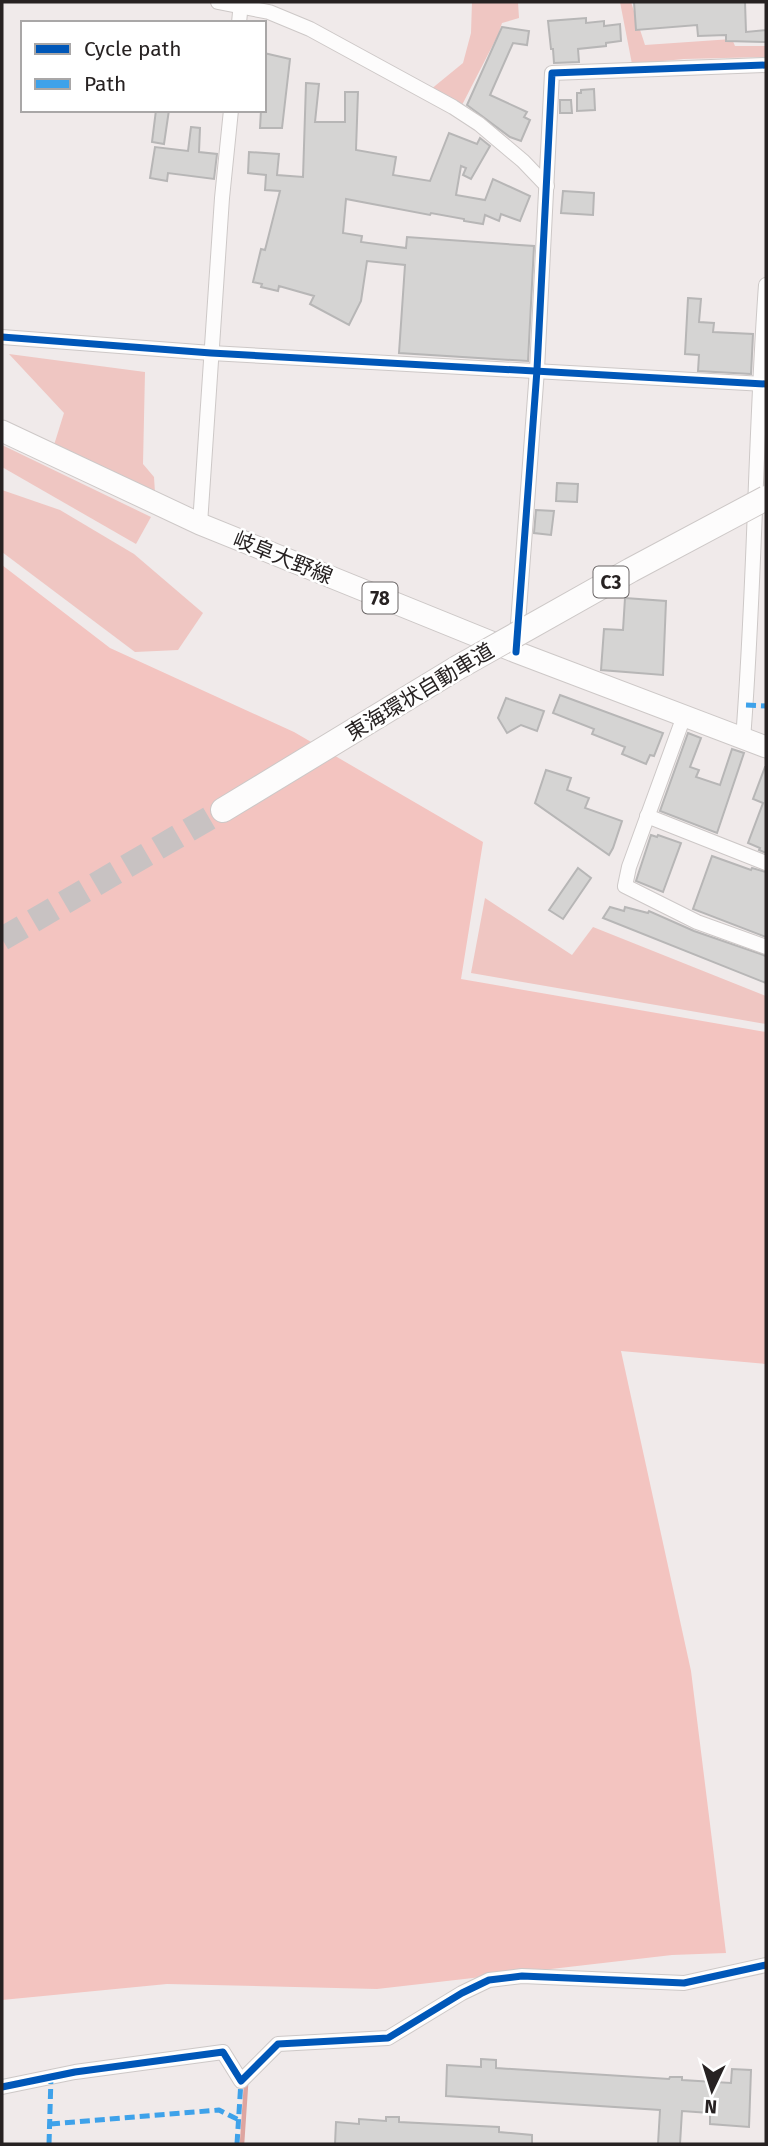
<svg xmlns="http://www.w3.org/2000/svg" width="768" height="2146" viewBox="0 0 768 2146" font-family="'Fira Sans','Noto Sans JP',sans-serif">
  <rect width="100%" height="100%" fill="#f0eaea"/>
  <g fill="#efc6c2">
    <polygon points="472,2 518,2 519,18 502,23 498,35 462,105 430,90 463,63 471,33"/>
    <polygon points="620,2 631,2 645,45 732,39 735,46 766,46 766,57 684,59 632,64"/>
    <polygon points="9,354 145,372 143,464 154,477 155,493 54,445 64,413"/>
    <polygon points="2,445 151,517 136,544 2,467"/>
    <polygon points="2,490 60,510 134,554 203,613 178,650 135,652 2,552"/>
    <polygon points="485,898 572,955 593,927 766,996 766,1024 471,973"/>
  </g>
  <polygon fill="#f3c4c0" points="2,565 110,648 294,732 483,842 461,979 766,1032 766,1364 621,1351 691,1671 726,1953 672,1955 377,1989 167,1984 2,2000"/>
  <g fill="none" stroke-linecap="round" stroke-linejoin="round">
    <polyline stroke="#dea5a0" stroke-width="4.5" points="242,2144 246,2085"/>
  </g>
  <g fill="#d5d4d3" stroke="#b7b6b6" stroke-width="2">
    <polygon points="634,2 745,2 746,32 766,30 766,42 726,41 726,35 698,36 697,25 636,30"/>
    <polygon points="586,18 586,23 604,21 604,26 620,24 621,41 606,43 606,46 578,49 579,62 554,63 553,49 551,49 548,21"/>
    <polygon points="502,27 529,31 527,45 513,43 490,95 527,112 524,117 530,120 521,141 510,137 467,105"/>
    <polygon points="264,53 290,59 282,128 260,128 261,110 264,110"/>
    <polygon points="306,83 319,84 315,122 345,122 345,92 358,92 356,150 396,157 393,175 430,181 449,133 477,144 480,138 490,146 471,179 463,175 466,168 461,166 456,195 485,200 493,179 530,196 520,221 501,214 499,221 485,215 483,224 464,221 464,219 431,213 430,215 346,199 343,233 362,236 361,242 406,248 407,237 534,246 528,361 399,353 405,265 367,261 361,301 349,325 310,304 314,296 279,286 278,291 261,287 262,284 253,282 261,249 265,250 280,191 265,190 266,175 248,173 249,152 279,154 277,175 303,177"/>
    <polygon points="594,89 595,110 577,111 577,93 581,93 581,90"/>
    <polygon points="560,100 571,100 572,113 560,113"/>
    <polygon points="156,110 169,110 164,144 152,142"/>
    <polygon points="191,127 200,128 199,152 217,154 214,179 168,173 167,181 150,178 155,147 188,151"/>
    <polygon points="563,191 594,193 593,215 561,213"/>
    <polygon points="688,298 701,299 699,322 714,323 713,332 753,334 751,374 698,371 699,355 685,354"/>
    <polygon points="557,483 578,484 577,502 556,501"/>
    <polygon points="536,510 554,511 551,535 534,533"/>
    <polygon points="625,598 666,601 663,675 601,670 604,629 623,630"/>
    <polygon points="560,695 663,733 654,756 650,755 646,764 622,754 625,747 592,734 594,729 553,713"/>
    <polygon points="506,698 544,711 537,731 521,725 507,733 498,718"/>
    <polygon points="688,733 701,738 690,767 699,770 696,777 720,785 732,749 744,753 717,833 660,811"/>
    <polygon points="765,767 766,767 766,853 759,850 760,848 748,843 763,803 753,799"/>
    <polygon points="546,770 571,778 567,790 589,798 585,808 622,821 613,848 609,855 535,803"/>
    <polygon points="651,835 657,837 658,835 681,843 663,892 636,881"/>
    <polygon points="712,856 751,870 752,868 766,872 766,937 693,909"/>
    <polygon points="578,868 591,878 563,919 549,910"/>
    <polygon points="610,907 624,911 625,907 648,913 649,911 694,931 766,956 766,983 603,918"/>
    <polygon points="481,2059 496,2060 496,2068 669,2079 670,2077 682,2077 682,2080 731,2083 732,2069 751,2070 749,2127 710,2124 710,2113 682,2111 680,2144 658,2144 660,2110 446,2096 447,2065 481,2067"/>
    <polygon points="386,2117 399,2117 399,2122 499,2127 499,2132 532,2135 532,2144 335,2144 336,2122 359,2124 359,2119 386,2121"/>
  </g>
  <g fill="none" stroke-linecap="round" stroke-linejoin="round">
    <polyline stroke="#c8c2c2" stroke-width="24" stroke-dasharray="24 12" stroke-linecap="butt" points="2,939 223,810"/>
    <defs>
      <g id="street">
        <polyline points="218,2 269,12 310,29 453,107 479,124 523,161 547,186"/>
        <polyline points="239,23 241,2"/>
        <polyline points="2,337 211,353 766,384"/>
        <polyline points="200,524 222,198 231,110"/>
        <polyline points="517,637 537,370 552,73 766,65"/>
        <polyline points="684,716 629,867 625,886 697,922 766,947"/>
        <path d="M743 739C755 588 755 436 766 285"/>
        <polyline points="647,816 766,863"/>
        <polyline points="2,2087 75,2072 223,2052 241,2081 278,2044 388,2038 462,1993 489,1980 522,1976 684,1983 766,1965"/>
      </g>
      <polyline id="primary" points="2,431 200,524 516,652 766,747"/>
      <polyline id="highway" points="223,810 457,668"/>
    </defs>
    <use href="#street" stroke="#cdc8c7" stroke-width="16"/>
    <use href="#primary" stroke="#cdc8c7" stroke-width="23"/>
    <use href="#highway" stroke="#cdc8c7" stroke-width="26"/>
    <use href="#street" stroke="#fdfcfc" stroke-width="14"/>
    <use href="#primary" stroke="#fdfcfc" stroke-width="21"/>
    <use href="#highway" stroke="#fdfcfc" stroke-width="24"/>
    <defs>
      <polyline id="highway-bridge" points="457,668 631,570 766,498"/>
    </defs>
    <use href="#highway-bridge" stroke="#cdc8c7" stroke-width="26" stroke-linecap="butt"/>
    <use href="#highway-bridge" stroke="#fdfcfc" stroke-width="24"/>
    <g stroke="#3ea2ea" stroke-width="5" stroke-dasharray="10 5" stroke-linecap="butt">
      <polyline points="746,705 766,706"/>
      <polyline points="50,2124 219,2110 239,2120"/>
      <polyline points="49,2144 51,2077"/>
      <polyline points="237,2144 241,2081"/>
    </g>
    <defs>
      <g id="cycleway">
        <polyline points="2,337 211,353 766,384"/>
        <polyline points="516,652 537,370 552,73 766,65"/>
        <polyline points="2,2087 75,2072 223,2052 241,2081 278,2044 388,2038 462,1993 489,1980 522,1976 684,1983 766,1965"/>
      </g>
    </defs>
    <use href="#cycleway" stroke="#fff" stroke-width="11"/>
    <use href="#cycleway" stroke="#0057b8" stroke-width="7"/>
  </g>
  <g text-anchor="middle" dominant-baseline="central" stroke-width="5" stroke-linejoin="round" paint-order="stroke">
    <g fill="#fff" stroke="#686464" stroke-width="2">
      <rect x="593.5" y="566.5" width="35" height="31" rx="5"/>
      <rect x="362.5" y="582.5" width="35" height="31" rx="5"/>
    </g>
    <g font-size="19" font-weight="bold" fill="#272222">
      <text x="611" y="582">C3</text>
      <text x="380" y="598">78</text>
    </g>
    <g font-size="21" fill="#272222" stroke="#fff">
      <text transform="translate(283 558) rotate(22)">岐阜大野線</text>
      <text transform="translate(420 692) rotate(-31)">東海環状自動車道</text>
    </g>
  </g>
  <rect width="768" height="2146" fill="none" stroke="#272222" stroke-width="7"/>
  <rect x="21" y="21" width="245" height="91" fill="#ffffff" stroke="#a9a7a7" stroke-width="2"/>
  <rect x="35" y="44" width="35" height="10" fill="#0057b8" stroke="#a9a7a7" stroke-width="2"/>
  <text x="84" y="56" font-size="21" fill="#272222">Cycle path</text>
  <rect x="35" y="79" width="35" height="10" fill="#3ea2ea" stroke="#a9a7a7" stroke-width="2"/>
  <text x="84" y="91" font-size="21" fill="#272222">Path</text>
  <g transform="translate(712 2090) rotate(184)" stroke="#ffffff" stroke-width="5" paint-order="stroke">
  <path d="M0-5L12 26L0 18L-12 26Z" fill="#272222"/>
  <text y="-10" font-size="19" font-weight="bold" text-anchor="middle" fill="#272222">N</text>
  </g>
</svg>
